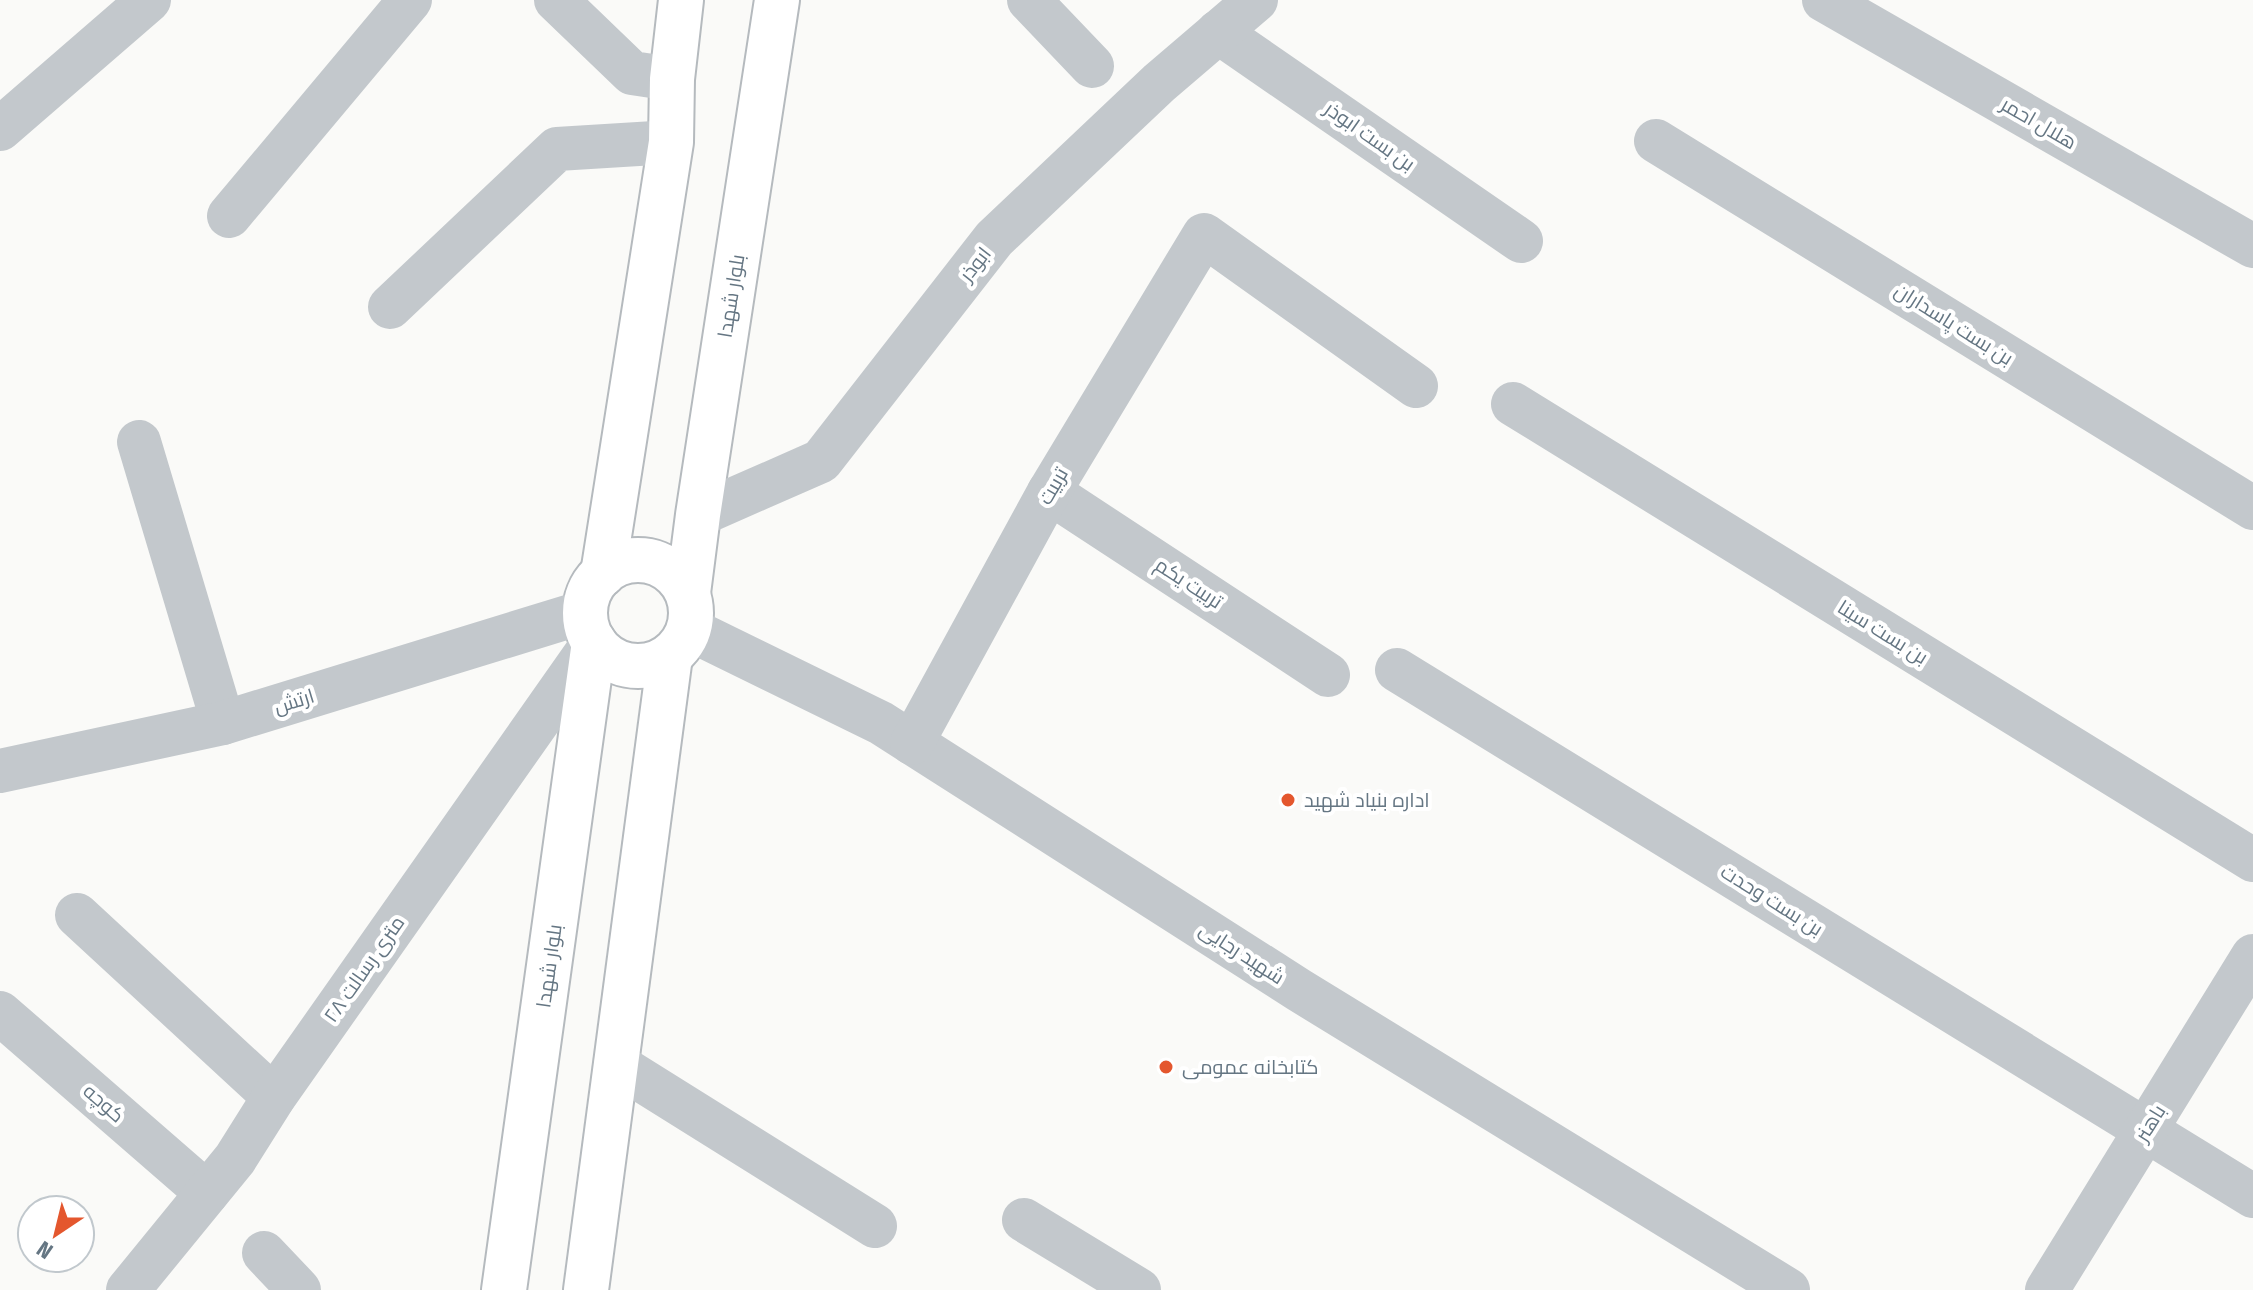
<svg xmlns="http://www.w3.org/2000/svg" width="2253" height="1290" viewBox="0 0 2253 1290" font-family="'Fira Sans Condensed',Cairo,sans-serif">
  <rect width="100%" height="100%" fill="#fafaf8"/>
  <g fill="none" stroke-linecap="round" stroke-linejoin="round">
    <defs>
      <g id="major">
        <circle cx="638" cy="613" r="53"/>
        <polyline points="603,574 671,142 672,79 681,0"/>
        <polyline points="688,593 698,515 777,0"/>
        <polyline points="504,1290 594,642"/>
        <polyline points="586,1290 670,656"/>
      </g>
    </defs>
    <use href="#major" stroke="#b5babe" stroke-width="48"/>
    <g stroke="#c3c8cc" stroke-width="44">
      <polyline points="556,0 632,73 672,79"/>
      <polyline points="1029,0 1092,66"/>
      <polyline points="1824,0 2253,246"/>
      <polyline points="1218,32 1521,241"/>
      <polyline points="0,129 149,0"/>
      <polyline points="1656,141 2253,508"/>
      <polyline points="229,216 410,0"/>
      <polyline points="390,307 557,149 671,142"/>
      <polyline points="1513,404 2253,860"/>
      <polyline points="139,442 223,723"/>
      <polyline points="1049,492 1328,675"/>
      <polyline points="698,515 821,461 994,239 1159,83 1256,0"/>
      <polyline points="689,629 881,723 1299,990 1788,1290"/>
      <polyline points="1397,670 2253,1196"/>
      <polyline points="912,743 1049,492 1204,235 1416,386"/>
      <polyline points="0,771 223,723 584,612"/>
      <polyline points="77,915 274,1097"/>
      <polyline points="0,1013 207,1193"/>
      <polyline points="616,1064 875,1226"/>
      <polyline points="1024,1220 1139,1290"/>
      <polyline points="264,1253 299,1290"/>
      <polyline points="128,1290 235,1159 274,1097 594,642"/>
      <polyline points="2047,1290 2253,956"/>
    </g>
    <use href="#major" stroke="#fff" stroke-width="44"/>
  </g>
  <g fill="#e4572e" stroke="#fff" stroke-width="3">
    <circle cx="1288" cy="800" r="8"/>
    <circle cx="1166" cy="1067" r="8"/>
  </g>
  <g text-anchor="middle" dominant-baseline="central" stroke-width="8" stroke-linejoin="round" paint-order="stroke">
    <g font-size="20" fill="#657683" stroke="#fff">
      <text transform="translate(2039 123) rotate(30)">هلال احمر</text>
      <text transform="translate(1370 136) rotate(35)">بن بست ابوذر</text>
      <text transform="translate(975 264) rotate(-52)">ابوذر</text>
      <text transform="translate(731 296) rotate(-81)">بلوار شهدا</text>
      <text transform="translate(1954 324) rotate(32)">بن بست پاسداران</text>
      <text transform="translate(1053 486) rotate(-60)">تربیت</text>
      <text transform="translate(1189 583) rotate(33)">تربیت یکم</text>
      <text transform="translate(1883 632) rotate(32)">بن بست سینا</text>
      <text transform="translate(294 701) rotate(-17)">ارتش</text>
      <text transform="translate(1772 900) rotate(32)">بن بست وحدت</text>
      <text transform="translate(1242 953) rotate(33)">شهید رجایی</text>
      <text transform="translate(549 966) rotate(-82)">بلوار شهدا</text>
      <text transform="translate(364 969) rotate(-55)">۲۸ متری رسالت</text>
      <text transform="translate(104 1103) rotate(41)">کوچه</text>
      <text transform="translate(2150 1123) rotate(-58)">باهنر</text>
    </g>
    <g font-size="20" fill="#657683" stroke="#fff" text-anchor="start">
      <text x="1304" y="800">اداره بنیاد شهید</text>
      <text x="1182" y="1067">کتابخانه عمومی</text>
    </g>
  </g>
  <g transform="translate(56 1234) rotate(215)"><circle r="38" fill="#ffffff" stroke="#c1c8cd" stroke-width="2"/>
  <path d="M0-6L14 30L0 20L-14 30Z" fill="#e4572e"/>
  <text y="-12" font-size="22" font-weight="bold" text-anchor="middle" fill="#657683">N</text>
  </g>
</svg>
